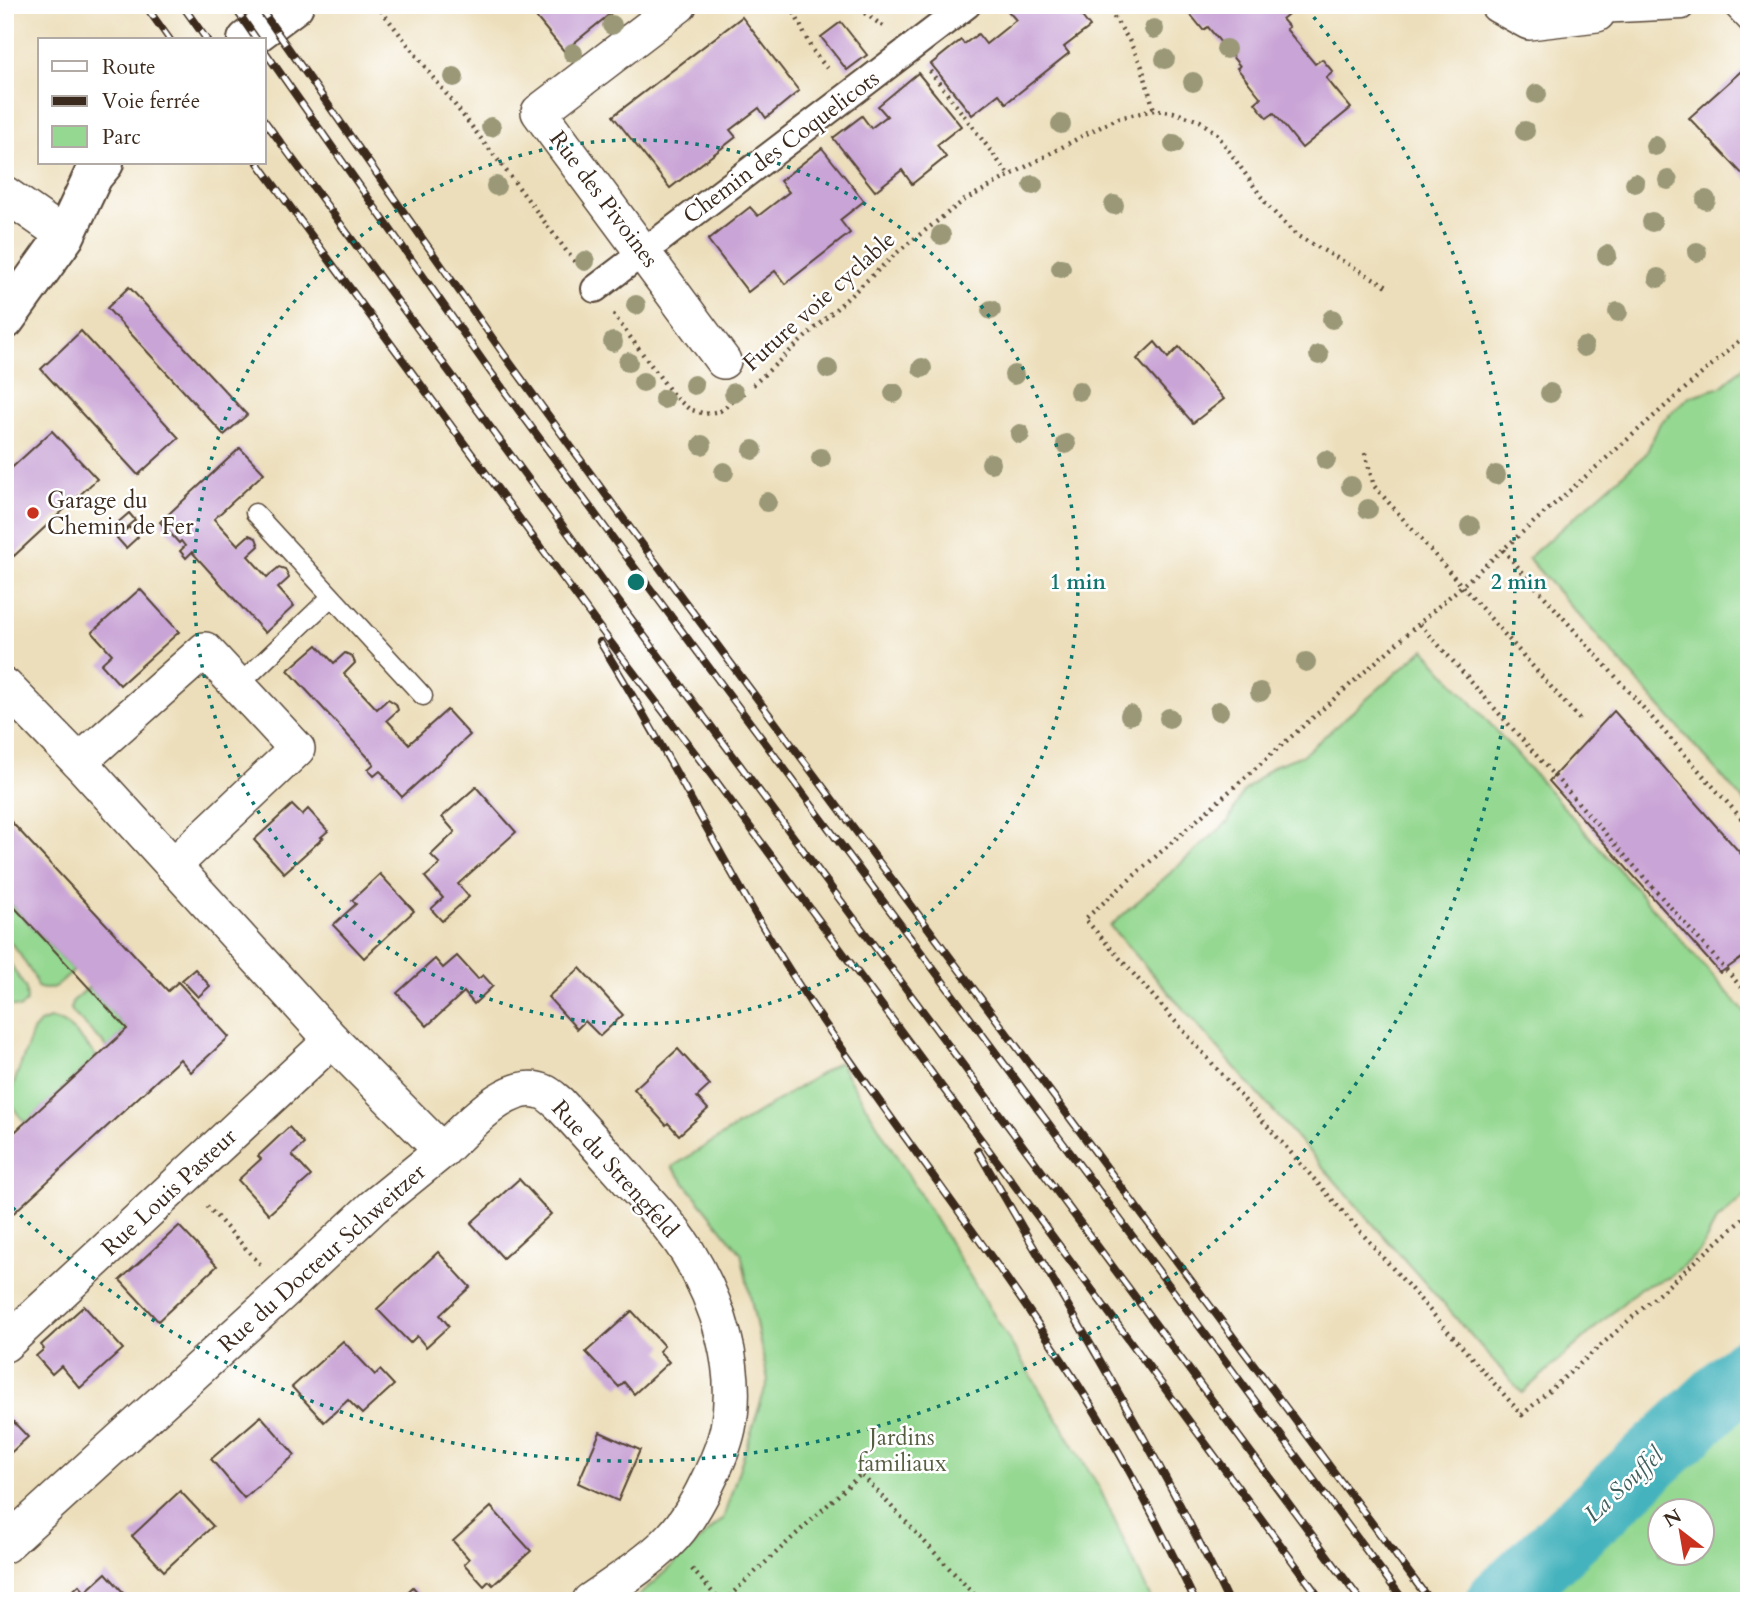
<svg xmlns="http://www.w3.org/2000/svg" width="1754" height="1606" viewBox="0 0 1754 1606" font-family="Cardo,serif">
  <rect width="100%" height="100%" fill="#fff"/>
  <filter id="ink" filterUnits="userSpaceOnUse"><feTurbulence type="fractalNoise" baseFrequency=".0143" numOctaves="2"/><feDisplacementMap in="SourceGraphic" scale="14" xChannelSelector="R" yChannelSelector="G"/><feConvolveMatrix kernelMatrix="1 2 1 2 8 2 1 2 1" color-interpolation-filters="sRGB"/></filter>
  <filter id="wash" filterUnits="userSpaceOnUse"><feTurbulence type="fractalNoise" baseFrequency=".00686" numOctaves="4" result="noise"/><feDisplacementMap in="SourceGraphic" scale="28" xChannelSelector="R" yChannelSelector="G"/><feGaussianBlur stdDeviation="1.57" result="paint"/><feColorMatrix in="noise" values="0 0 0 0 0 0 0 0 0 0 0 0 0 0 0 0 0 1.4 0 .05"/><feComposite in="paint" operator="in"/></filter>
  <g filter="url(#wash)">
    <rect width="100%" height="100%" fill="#ecdeba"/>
    <g fill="#94d891" stroke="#688158" stroke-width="2" fill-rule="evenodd">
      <polygon points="1749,362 1749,807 1528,558 1646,454 1660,423 1689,397 1721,387"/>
      <polygon points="1424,649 1749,1017 1749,1192 1716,1221 1700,1251 1670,1277 1640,1288 1522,1393 1110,926 1228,822 1242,793 1273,766 1303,755"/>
      <path d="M12 905 74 971C62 981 53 994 37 987L34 977 19 953 5 936V911Z"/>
      <polygon points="5,955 26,989 27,1001 20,1008 5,1004"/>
      <polygon points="89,987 127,1029 108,1048 74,1014 71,1009 72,1002"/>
      <path d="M50 1019C70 1021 84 1043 97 1057L26 1123C16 1113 12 1107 10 1094L33 1031 40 1023Z"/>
      <polygon points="839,1062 1099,1487 1152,1601 633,1601 723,1519 768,1380 741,1253 672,1167"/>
      <path d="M1749 1404V1601H1521ZM1660 1512H1702V1554H1660Z"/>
    </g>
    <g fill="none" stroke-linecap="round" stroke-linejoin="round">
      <polyline stroke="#44b3bd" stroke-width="66" points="1499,1601 1749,1369"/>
    </g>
    <g id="blocks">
      <g fill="#c9a4d6">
        <polygon points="526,5 621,5 564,51"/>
        <polygon points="1015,5 1073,5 1090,27 1064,47 1069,53 1006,103 999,94 972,115 931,64 961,40 964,44 978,34 986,44 1016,20 1008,11"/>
        <polygon points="1183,5 1269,5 1275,12 1282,6 1288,14 1282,19 1289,27 1286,29 1315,64 1322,59 1333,72 1326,78 1351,108 1302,148 1274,113 1267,118 1255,103 1261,98 1237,68 1240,66 1208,27 1203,30"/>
        <polygon points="742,17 799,91 766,118 759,108 730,130 736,137 670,188 613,116"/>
        <polygon points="841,22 867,55 847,70 821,37"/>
        <polygon points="1749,64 1749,181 1689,118"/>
        <polygon points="918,73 961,126 937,145 946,157 912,184 902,170 875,191 833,138 862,116 871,128 887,116 878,106"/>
        <polygon points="822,148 864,201 840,220 850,233 785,284 775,271 748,292 708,240 750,207 758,216 789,192 780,181"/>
        <polygon points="129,287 247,415 224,435 107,308"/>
        <polygon points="81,331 179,438 138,475 41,369"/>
        <polygon points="1155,342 1168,358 1179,347 1224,399 1193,423 1137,359"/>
        <polygon points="52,431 97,479 14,556 8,549 5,552 5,474"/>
        <polygon points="240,448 264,473 214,519 238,545 249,535 256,538 259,546 248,556 267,577 279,567 285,569 287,573 289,578 278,588 294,606 265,633 192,552 186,558 180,551 185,546 181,541 179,543 160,522"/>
        <polygon points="129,513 135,520 121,532 115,525"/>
        <polygon points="129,527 138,537 126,548 117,538"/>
        <polygon points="140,589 179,632 120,685 101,664 112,654 92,632"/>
        <polygon points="317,645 334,663 345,653 352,656 355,663 344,674 377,709 388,699 396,704 398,710 387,720 409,744 447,710 470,735 402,797 384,777 385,776 380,771 374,776 368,769 374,764 288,670"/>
        <polygon points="1614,711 1749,863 1749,953 1720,973 1549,781"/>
        <polygon points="476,787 516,832 458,884 469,897 442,921 431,909 443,898 425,877 440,864 431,855 455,832 442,817"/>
        <polygon points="292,805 302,815 308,809 328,831 321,837 323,838 284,873 254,840"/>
        <polygon points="5,815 168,991 178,982 229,1037 191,1072 180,1059 5,1221 5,1141 127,1029 5,897"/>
        <polygon points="380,874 414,911 364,958 333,925 356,904 352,900"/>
        <polygon points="457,956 478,979 483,975 493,986 474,1004 464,992 427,1026 397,993 435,959 443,968"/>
        <polygon points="580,968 623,1015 600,1036 585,1021 577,1029 548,997"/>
        <polygon points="195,969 210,986 198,997 182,980"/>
        <polygon points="678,1049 710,1085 697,1097 708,1109 679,1135 668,1123 666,1125 634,1089"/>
        <polygon points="289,1127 304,1144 292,1155 311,1176 269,1214 238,1180 261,1159 258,1156"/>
        <polygon points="519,1179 551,1214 503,1258 471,1223"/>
        <polygon points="179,1226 217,1266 158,1321 120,1280"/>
        <polygon points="438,1252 470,1287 440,1315 449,1326 426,1347 417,1336 410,1343 377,1309"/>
        <polygon points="84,1306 123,1349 80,1388 61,1366 52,1374 36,1356 44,1349 41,1345"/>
        <polygon points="632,1311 664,1346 659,1351 669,1362 634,1394 624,1382 619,1387 586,1352"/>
        <polygon points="343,1341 375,1375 380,1370 394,1385 362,1414 348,1400 324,1422 292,1387"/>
        <polygon points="5,1413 28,1437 5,1458"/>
        <polygon points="261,1416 295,1455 244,1498 211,1459"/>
        <polygon points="600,1432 640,1450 618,1501 578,1483"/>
        <polygon points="180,1491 213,1526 164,1571 132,1536"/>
        <polygon points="491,1507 531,1551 493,1585 489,1581 484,1586 464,1564 469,1559 453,1541"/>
        <polygon points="106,1573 131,1601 62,1601 79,1585 85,1592"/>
        <polygon points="413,1587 425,1601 398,1601"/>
      </g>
    </g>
  </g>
  <g filter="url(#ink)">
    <use href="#blocks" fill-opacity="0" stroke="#564535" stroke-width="2"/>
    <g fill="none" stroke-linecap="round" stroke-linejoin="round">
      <defs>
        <g id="service">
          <polyline points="1731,5 1749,24"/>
          <polyline points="1598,10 1597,14 1683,10 1688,5"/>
          <polyline points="255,513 423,696"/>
          <polyline points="238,686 331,597"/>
        </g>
        <polyline id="pedestrian" points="595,289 967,5"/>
        <g id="minor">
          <polyline points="679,5 539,112 723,361"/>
          <polyline points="1498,5 1529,22 1597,14"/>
          <polyline points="5,194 65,236"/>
          <polyline points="5,686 79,762 332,1040 442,1151 373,1207 285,1290 5,1545"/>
          <polyline points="79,762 205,650 297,749 173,866"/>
          <path d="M442 1151C466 1129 510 1075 546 1093 550 1095 555 1100 559 1103 583 1129 606 1155 630 1182 650 1204 671 1226 687 1251 718 1302 740 1368 728 1428 724 1447 716 1465 707 1483 697 1504 684 1527 666 1544 643 1566 616 1583 590 1601"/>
          <polyline points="5,1344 332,1040"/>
        </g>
        <g id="tertiary">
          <polyline points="247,40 294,5"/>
          <polyline points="5,320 65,236 93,176 104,163"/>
        </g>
      </defs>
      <use href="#service" stroke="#564535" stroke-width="21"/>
      <use href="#pedestrian" stroke="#564535" stroke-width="30"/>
      <use href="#minor" stroke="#564535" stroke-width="38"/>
      <use href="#tertiary" stroke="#564535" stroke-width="42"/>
      <g stroke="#564535" stroke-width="4.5" stroke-dasharray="2 5" stroke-linecap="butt">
        <polyline points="377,5 504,168 577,265"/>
        <polyline points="783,5 794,12 812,50 830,72"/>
        <polyline points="853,5 887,29"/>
        <polyline points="1106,5 1129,40 1142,67 1154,110"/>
        <polyline points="794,12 804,5"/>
        <polyline points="930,71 1009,175"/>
        <polyline points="613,314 674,396 689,409 705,414 720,411 744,393"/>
        <polyline points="1749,332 1085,919 1522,1415 1749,1214"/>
        <polyline points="753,385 900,250 963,201 1086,134 1119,118 1154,110 1173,112 1200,121 1217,134 1268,206 1296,235 1389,287"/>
        <polyline points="1365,453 1374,486 1581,721"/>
        <polyline points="1503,550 1749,827"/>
        <polyline points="1420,624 1749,996"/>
        <polyline points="207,1206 260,1264"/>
        <polyline points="692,1569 720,1601"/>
        <polyline points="724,1601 861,1474 980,1601"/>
      </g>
      <use href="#service" stroke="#fff" stroke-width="18"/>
      <use href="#pedestrian" stroke="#fff" stroke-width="26"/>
      <use href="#minor" stroke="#fff" stroke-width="35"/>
      <use href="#tertiary" stroke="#fff" stroke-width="38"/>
      <defs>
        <g id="rail">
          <polyline points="145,5 170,40"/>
          <polyline points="182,5 207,40"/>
          <polyline points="233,5 257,40"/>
          <polyline points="258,5 505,356 633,532 1430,1601"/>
          <polyline points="264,50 487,367 623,552 1404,1601"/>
          <polyline points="264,120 607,586 1361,1601"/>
          <polyline points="258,163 602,631 710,773 1322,1601"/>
          <path d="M600 642C675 761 734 889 812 1005 900 1135 998 1259 1082 1391 1125 1458 1161 1529 1195 1601"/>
          <path d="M978 1151C1063 1300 1155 1446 1228 1601"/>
        </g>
      </defs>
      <use href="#rail" stroke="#3b2a1e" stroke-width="8"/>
      <use href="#rail" stroke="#fff" stroke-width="5" stroke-dasharray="16" stroke-linecap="butt"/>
    </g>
    <g fill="#9a9877">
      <circle cx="612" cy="25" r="10"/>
      <circle cx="1154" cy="29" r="10"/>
      <circle cx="1226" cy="49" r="10"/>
      <circle cx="573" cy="53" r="10"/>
      <circle cx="1165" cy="59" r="10"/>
      <circle cx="454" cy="77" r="10"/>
      <circle cx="1193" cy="82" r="10"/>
      <circle cx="1537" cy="94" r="10"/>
      <circle cx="1061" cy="124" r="10"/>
      <circle cx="491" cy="127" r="10"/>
      <circle cx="1525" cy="131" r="10"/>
      <circle cx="1174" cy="144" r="10"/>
      <circle cx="1655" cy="146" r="10"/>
      <circle cx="1668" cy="180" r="10"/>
      <circle cx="1635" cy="183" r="10"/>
      <circle cx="1033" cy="185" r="10"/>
      <circle cx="496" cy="186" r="10"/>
      <circle cx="1706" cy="200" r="10"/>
      <circle cx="1114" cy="205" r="10"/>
      <circle cx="1652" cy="222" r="10"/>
      <circle cx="941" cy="235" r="10"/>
      <circle cx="1697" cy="252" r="10"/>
      <circle cx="1607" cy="255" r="10"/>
      <circle cx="585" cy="261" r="10"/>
      <circle cx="1061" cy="268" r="10"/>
      <circle cx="1658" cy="278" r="10"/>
      <circle cx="636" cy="305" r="10"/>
      <circle cx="991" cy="310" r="10"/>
      <circle cx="1618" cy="312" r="10"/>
      <circle cx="1332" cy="319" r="10"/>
      <circle cx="613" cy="342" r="10"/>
      <circle cx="1584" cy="347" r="10"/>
      <circle cx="1319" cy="355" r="10"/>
      <circle cx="628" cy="362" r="10"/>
      <circle cx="922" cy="368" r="10"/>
      <circle cx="828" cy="369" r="10"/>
      <circle cx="1014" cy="375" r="10"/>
      <circle cx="643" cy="382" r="10"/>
      <circle cx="694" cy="385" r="10"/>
      <circle cx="1079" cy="391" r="10"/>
      <circle cx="734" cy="393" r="10"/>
      <circle cx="894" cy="393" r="10"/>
      <circle cx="1550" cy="393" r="10"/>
      <circle cx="664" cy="399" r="10"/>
      <circle cx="1020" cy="434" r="10"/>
      <circle cx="1066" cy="444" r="10"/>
      <circle cx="702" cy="445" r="10"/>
      <circle cx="753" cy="450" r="10"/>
      <circle cx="821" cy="458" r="10"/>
      <circle cx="1326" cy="460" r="10"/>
      <circle cx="991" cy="463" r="10"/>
      <circle cx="724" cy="472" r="10"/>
      <circle cx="1496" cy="475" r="10"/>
      <circle cx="1351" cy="486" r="10"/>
      <circle cx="767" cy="502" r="10"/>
      <circle cx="1368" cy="509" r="10"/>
      <circle cx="1470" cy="526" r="10"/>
      <circle cx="1306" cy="662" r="10"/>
      <circle cx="1260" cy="692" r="10"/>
      <circle cx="1219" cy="711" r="10"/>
      <circle cx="1130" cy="715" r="10"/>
      <circle cx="1169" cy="718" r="10"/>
    </g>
  </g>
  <g fill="none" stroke="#0f766e" stroke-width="3.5" stroke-dasharray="3.5 7">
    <circle cx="636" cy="582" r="442"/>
    <path d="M1307 9A883 883 0 0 1 6 1201"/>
  </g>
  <circle fill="#c8321e" stroke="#fff" stroke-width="2.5" cx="33" cy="513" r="7"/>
  <g text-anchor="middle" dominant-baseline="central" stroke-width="5" stroke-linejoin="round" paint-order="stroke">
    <g font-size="23" fill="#3b2a1e" stroke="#fff">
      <text transform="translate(781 147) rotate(-37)">Chemin des Coquelicots</text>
      <text transform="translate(604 199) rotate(53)">Rue des Pivoines</text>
      <text transform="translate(819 301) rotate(-42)">Future voie cyclable</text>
      <text transform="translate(615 1169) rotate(48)">Rue du Strengfeld</text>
      <text transform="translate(169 1192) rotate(-43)">Rue Louis Pasteur</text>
      <text transform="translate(322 1258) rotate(-42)">Rue du Docteur Schweitzer</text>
    </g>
    <g font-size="23" fill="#3b2a1e" stroke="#fff" text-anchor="start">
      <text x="47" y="500">Garage du<tspan x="47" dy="26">Chemin de Fer</tspan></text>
    </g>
    <g font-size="23" fill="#565e40" stroke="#fff">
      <text x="902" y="1437">Jardins<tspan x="902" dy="26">familiaux</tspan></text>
    </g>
    <g font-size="24" font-style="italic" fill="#3f615e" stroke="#fff">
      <text transform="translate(1624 1485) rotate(-43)">La Souffel</text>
    </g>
  </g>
  <circle cx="636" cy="582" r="10" fill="#0f766e" stroke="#fff" stroke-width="3.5"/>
  <g font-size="21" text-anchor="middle" font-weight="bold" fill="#0f766e" stroke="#fff" stroke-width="5" stroke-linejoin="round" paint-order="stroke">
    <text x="1078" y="589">1 min</text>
    <text x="1519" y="589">2 min</text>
  </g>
  <rect width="1754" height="1606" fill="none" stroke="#fff" stroke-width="28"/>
  <rect x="38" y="38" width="228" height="126" fill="#ffffff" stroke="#b1aaa5" stroke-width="2"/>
  <rect x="52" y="61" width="35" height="10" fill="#ffffff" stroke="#b1aaa5" stroke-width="2"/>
  <text x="102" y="74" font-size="21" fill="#3b2a1e">Route</text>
  <rect x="52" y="96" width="35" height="10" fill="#3b2a1e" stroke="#b1aaa5" stroke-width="2"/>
  <text x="102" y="108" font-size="21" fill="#3b2a1e">Voie ferrée</text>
  <rect x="52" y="126" width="35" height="21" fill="#94d891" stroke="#b1aaa5" stroke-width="2"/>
  <text x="102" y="144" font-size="21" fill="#3b2a1e">Parc</text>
  <g transform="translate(1681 1532) rotate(329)"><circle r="33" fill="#ffffff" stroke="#b1aaa5" stroke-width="2"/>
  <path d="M0-5L12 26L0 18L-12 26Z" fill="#c8321e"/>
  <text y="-10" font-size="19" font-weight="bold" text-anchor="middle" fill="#3b2a1e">N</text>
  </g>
</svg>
